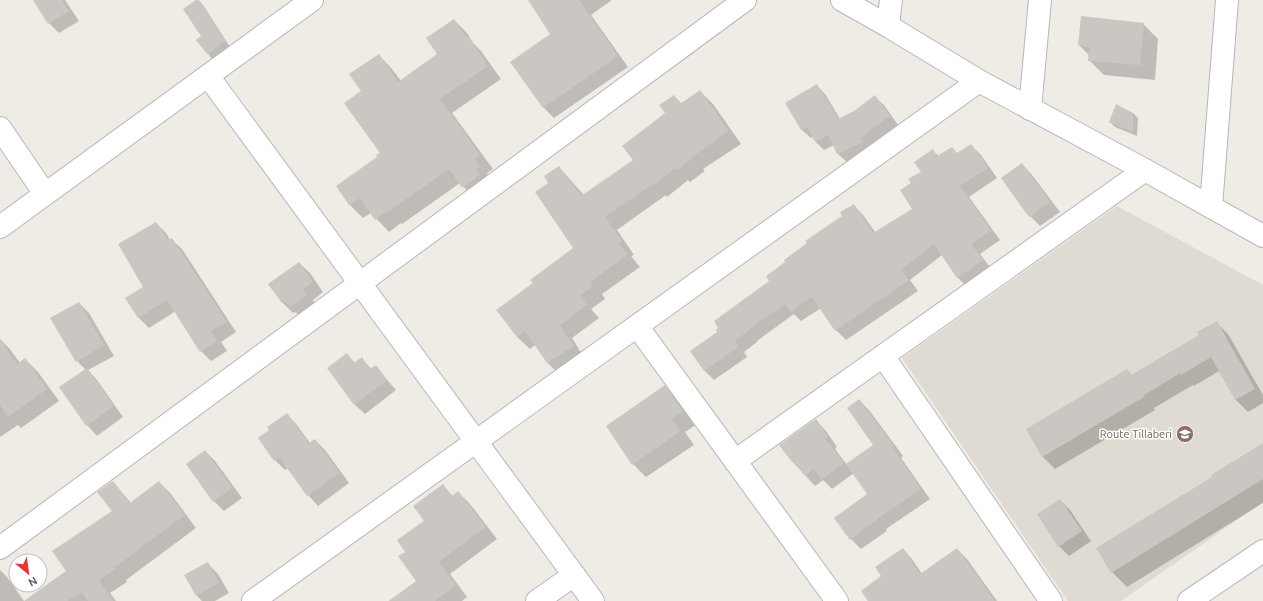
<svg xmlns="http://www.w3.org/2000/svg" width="1263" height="601" viewBox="0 0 1263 601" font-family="Ubuntu,sans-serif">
  <rect width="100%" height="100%" fill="#efece5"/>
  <polygon fill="#dfdbd3" points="1117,206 1263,285 1263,502 1121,601 1068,601 902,358"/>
  <g fill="#0003">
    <polygon points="38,0 65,0 79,21 59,33 49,23"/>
    <polygon points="198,0 203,5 230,47 212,59 198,40 203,36"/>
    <polygon points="529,0 612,0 591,15 628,67 554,118 543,107 552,34"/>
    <polygon points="454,20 467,33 473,43 481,51 501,79 452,113 493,169 487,173 492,180 476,200 460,183 402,224 401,223 389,232 371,213 363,218 350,205 337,186 379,158 381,153 362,92 379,55 392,69 401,81 438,54"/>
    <polygon points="1143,24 1158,39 1155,80 1104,75 1089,60 1089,55 1079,45"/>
    <polygon points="817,86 825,94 840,119 855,111 875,97 884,105 898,125 847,162 838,154 834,145 824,150 815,141 813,137 811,138 802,130 786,103"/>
    <polygon points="700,91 713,104 741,144 703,169 705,171 690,182 688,180 667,197 666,195 617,230 634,255 631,256 640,267 602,294 605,299 591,309 599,318 572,338 585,359 560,375 548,363 536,344 530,349 517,337 575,248 550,183 559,167 584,195 635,160 666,113 674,96 682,104"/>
    <polygon points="1133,113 1138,118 1137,136 1115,127 1110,122"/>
    <polygon points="971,145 981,155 997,178 969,197 1000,240 980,254 992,270 967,287 957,277 942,255 910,280 918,291 846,340 836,330 821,308 801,321 794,314 757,341 757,342 744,352 747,357 714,380 704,370 719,332 771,281 787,262 843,216 853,205 863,215 876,233 914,210 912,183 922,172 933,151 939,156 958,154"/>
    <polygon points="1022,164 1032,175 1060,212 1040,226 1030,216"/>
    <polygon points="156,223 166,233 170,240 171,239 182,249 236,332 221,342 227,351 211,361 201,351 176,311 149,328 139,318 127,298 145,287"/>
    <polygon points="299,263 310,273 323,292 313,300 316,305 300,316 295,312 293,313 283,303 270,284"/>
    <polygon points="79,303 89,313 114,356 88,370 97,380 123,417 97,436 87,425 86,370 77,361"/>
    <polygon points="1216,322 1228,334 1263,395 1263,403 1248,412 1236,400 1219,371 1194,386 1193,385 1154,408 1155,410 1055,469 1043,457 1027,429 1127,370 1132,375 1200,335"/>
    <polygon points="0,339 9,348 20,363 25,359 38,372 59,401 21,428 18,425 0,437"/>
    <polygon points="347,355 355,363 361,359 372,369 376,367 396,390 365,414 354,404"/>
    <polygon points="665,387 678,400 696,425 685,432 694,445 646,477 633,464"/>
    <polygon points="859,400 869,410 903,456 901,458 930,499 886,529 887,531 861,549 851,539 869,494 854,473 832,489 823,480 815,486 792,461 816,420 826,431 837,447 835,449 847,465 875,445"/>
    <polygon points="287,414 297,425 310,443 315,440 325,450 349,483 318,506 308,495 288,468 285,470 275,460 270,430"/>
    <polygon points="1263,444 1263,503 1127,587 1112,572 1213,477"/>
    <polygon points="205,451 215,461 242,498 224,511 214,501"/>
    <polygon points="113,482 131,503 159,482 171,494 196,528 126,580 127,582 110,593 116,601 25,601 67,571 113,511"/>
    <polygon points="443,486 453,496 458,492 470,504 497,539 450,574 467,597 462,601 389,601 417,581 407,552 425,521"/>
    <polygon points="1060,500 1070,510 1091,541 1069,556 1059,546"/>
    <polygon points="903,549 912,559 922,574 957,549 967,559 997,601 869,601 882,576"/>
    <polygon points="208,564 218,574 229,593 215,601 202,601 196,595"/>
    <polygon points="0,570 7,577 24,601 0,601"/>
  </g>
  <g fill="#cac7c2">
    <polygon points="33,0 62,0 69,11 48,24"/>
    <polygon points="196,0 199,0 226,41 207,54 196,40 201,36 183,9"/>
    <polygon points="528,0 579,0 618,56 543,108 510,62 550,34"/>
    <polygon points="1081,16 1144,23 1140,65 1088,61 1089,47 1078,45"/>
    <polygon points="454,19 467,38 468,36 488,66 440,99 480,155 475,159 480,167 476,169 480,175 462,188 449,169 388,212 387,211 375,220 360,198 349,205 336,186 377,157 376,155 380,153 344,103 361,91 349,74 379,54 398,82 437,54 426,38"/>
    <polygon points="817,84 838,119 854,111 875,95 890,116 861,138 863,142 837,154 828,135 815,142 807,127 801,130 785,103"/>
    <polygon points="700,90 729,131 692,157 693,158 677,170 675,168 654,185 653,184 605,217 623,242 619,244 628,254 590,282 593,286 580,296 587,305 560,325 574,346 547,363 525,331 517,337 496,310 533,283 530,280 573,248 535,192 548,183 544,176 559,166 570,182 571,181 581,196 633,160 622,146 665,113 659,105 674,95 680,104"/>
    <polygon points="1116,104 1133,113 1133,132 1109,122"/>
    <polygon points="971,144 988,168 960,186 991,230 971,244 983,260 957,278 934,244 901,270 909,280 835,331 812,297 791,312 785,304 748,330 748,331 735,341 738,347 704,371 690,351 717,332 716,330 718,328 714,321 769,281 766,276 785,262 784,260 807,243 805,241 842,216 840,212 854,204 873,233 912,209 900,190 911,183 908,179 921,172 914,162 933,149 937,156 952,147 957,153"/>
    <polygon points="1022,163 1050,202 1029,217 1001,178"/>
    <polygon points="156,222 168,240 172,238 227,322 211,331 217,341 200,352 167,300 138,318 125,298 143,287 118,244"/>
    <polygon points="299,262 313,282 303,289 307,295 289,307 285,301 282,303 268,284"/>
    <polygon points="79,302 104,345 76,362 50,318"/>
    <polygon points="1217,321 1255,389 1235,400 1211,357 1181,375 1180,373 1143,396 1144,397 1042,457 1026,429 1127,369 1131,375 1199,335 1197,332"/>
    <polygon points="0,339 17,364 25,358 47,389 8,417 0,405"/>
    <polygon points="347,353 354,363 362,357 370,369 376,365 387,380 354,405 327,368"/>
    <polygon points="87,368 114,406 86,426 59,387"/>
    <polygon points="665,385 683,411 672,419 681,431 632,465 606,426"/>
    <polygon points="859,399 894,446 892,447 921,489 877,519 877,520 850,540 834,518 867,494 846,464 873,445 847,408"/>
    <polygon points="287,413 309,443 315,439 340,473 307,496 279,457 274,461 258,438 269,430 267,427"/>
    <polygon points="816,419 828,436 825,438 844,463 821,480 814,469 805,476 793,461 792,462 779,445"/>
    <polygon points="1263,443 1263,479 1111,573 1096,548 1212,477 1211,475"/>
    <polygon points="205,450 232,488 213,502 186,464"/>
    <polygon points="113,481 130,503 159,481 185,515 114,568 116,569 99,580 113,601 88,601 82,592 67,601 24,601 66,571 52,551 112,511 97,492"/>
    <polygon points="443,484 452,496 458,491 486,527 439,562 456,585 435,601 389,601 416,581 398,556 405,552 397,540 424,521 413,506"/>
    <polygon points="1060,499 1082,531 1058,547 1037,514"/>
    <polygon points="903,548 920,574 957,548 995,601 868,601 861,591 881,576 875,567"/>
    <polygon points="208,562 219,583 196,596 184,575"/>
  </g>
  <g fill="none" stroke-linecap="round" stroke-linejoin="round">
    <defs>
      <g id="minor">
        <polyline points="842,0 888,26 979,81 1145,170 1263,236"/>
        <polyline points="888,26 891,0"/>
        <polyline points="208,76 593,601"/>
        <polyline points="1030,109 1040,0"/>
        <polyline points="0,128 45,194"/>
        <polyline points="1211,207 1227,0"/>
        <polyline points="0,227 312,0"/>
        <polyline points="637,326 837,601"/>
        <polyline points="883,356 1051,601"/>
        <polyline points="735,461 1145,170"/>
        <polyline points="0,548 745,0"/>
        <polyline points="253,601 979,81"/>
        <polyline points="537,601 574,575"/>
        <polyline points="1189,601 1263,551"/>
      </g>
    </defs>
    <use href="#minor" stroke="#b5b7bb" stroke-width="24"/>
    <use href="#minor" stroke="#fff" stroke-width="22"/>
  </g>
  <defs>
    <symbol id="school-disc" viewBox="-11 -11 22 22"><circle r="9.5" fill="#8d6e63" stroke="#fff"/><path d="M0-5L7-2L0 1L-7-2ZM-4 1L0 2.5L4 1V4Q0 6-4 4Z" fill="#fff"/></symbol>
  </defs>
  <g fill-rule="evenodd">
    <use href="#school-disc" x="1175" y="424" width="20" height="20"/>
  </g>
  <g text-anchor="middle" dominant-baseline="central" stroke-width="3" stroke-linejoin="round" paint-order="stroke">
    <g font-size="11" fill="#785e54" stroke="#fff" text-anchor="end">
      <text x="1172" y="434">Route Tillaberi</text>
    </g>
  </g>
  <g transform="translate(28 573) rotate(151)"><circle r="19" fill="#ffffff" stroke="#bec0c1"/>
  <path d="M0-3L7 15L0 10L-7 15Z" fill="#e63833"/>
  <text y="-6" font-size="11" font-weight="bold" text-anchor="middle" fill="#5c6165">N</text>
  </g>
</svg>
